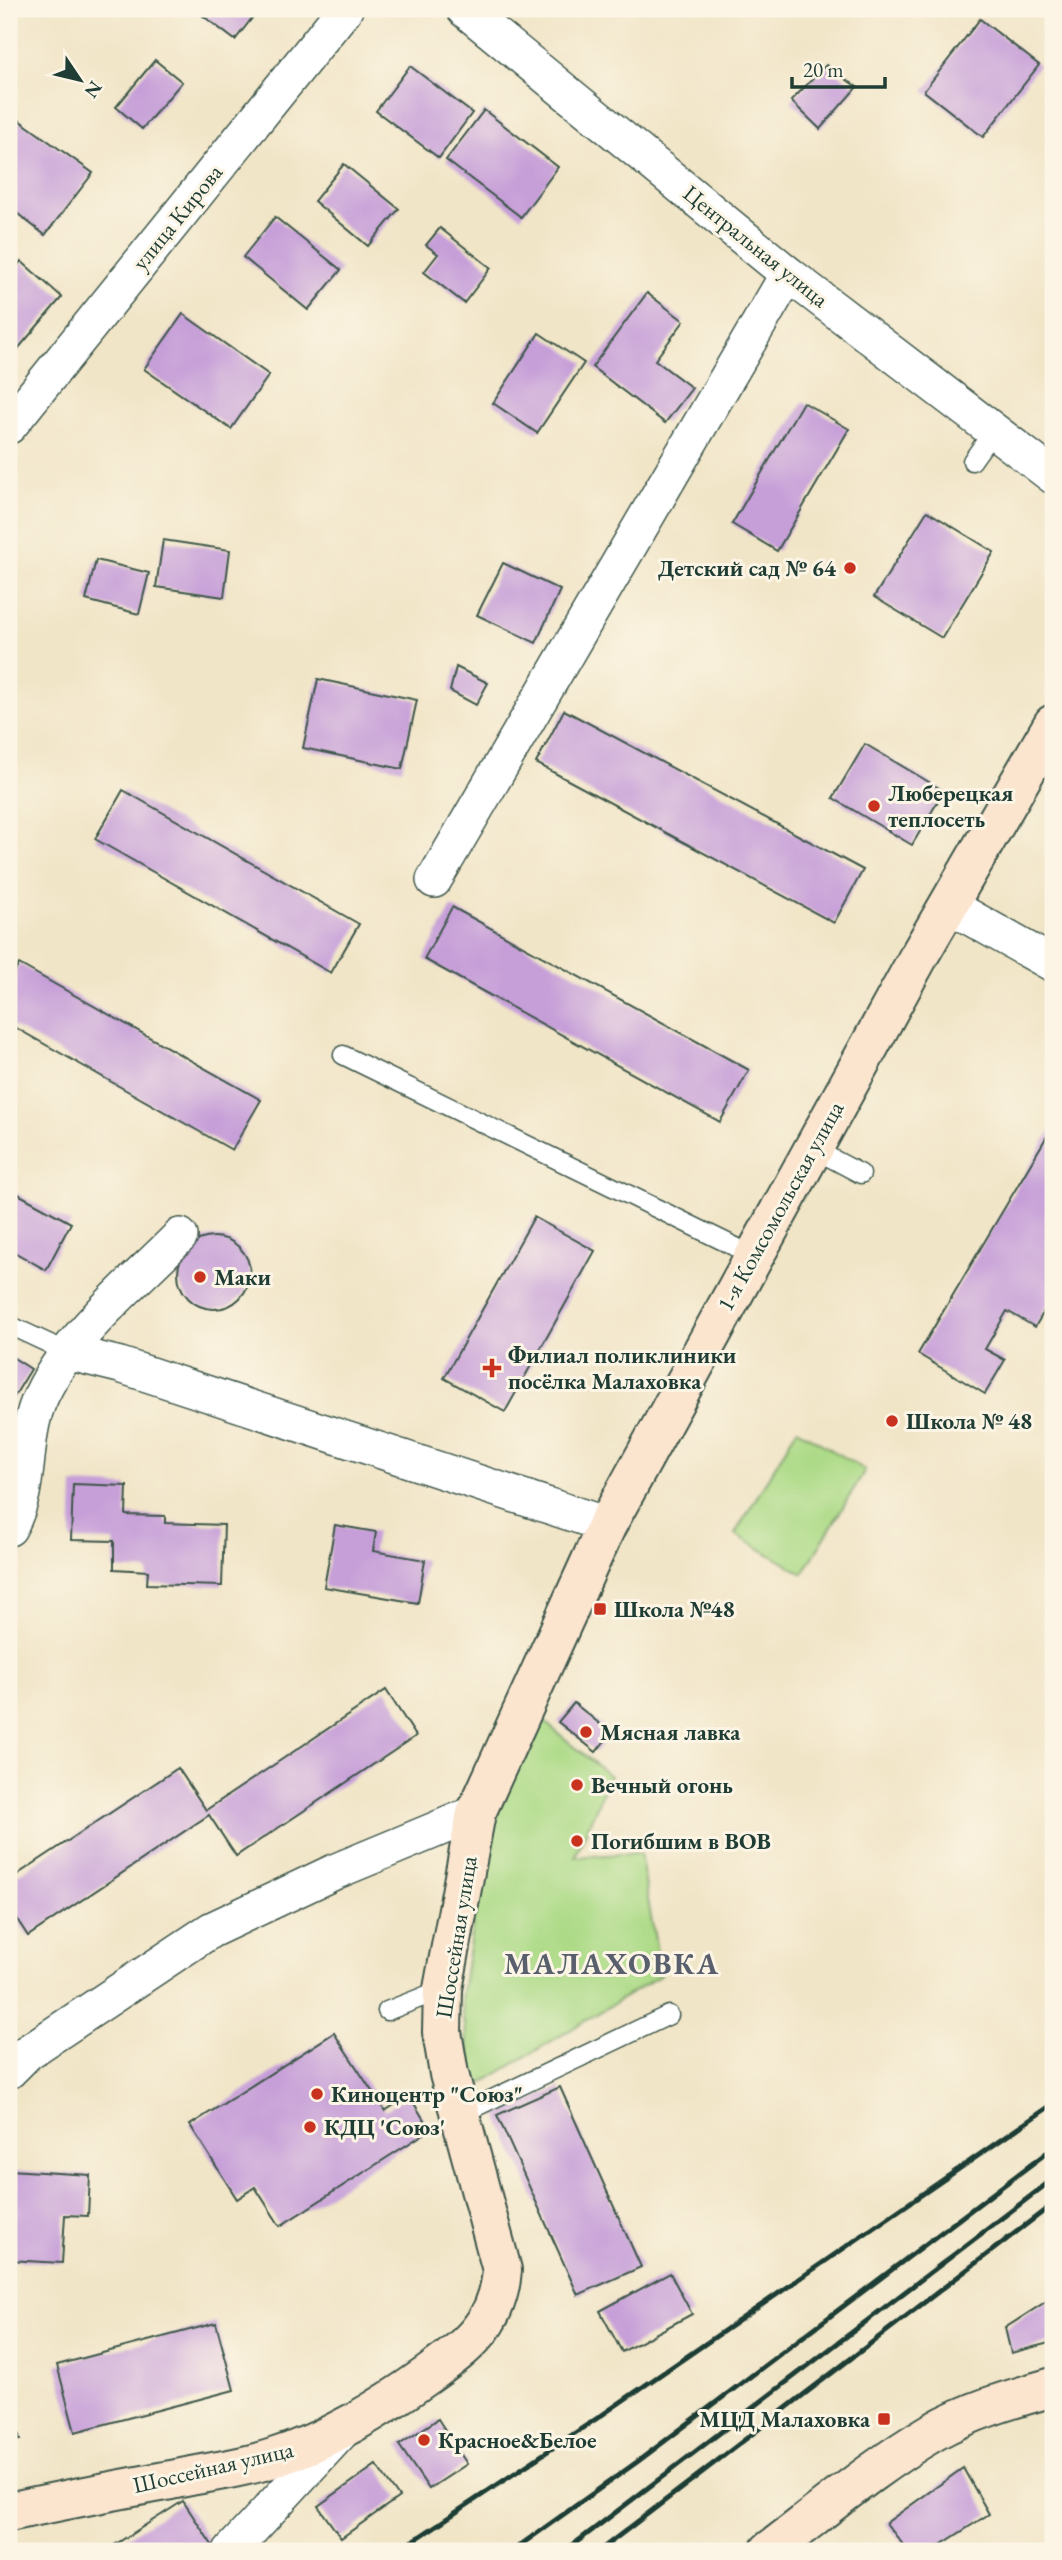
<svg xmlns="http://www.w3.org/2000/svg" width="1062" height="2560" viewBox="0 0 1062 2560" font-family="'EB Garamond',serif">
  <rect width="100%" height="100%" fill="#fcf5e5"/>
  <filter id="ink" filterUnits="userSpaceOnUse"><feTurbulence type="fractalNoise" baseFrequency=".0143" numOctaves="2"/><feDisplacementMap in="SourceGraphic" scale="14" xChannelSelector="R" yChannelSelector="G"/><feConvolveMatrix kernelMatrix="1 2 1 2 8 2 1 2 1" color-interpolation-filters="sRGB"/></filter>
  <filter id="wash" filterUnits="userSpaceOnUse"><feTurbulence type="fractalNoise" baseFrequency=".00686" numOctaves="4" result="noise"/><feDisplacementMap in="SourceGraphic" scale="28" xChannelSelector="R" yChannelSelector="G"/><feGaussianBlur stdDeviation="1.57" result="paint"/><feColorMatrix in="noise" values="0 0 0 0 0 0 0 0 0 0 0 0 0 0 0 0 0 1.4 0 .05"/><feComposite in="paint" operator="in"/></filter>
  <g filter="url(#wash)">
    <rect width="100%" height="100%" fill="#f1e5c7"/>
    <g fill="#acda86" stroke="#668c5d" stroke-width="2">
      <polygon points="797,1429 865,1470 803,1574 735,1534"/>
      <polygon points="535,1714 610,1776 575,1857 640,1853 661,1975 474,2088 461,1998 489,1822"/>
    </g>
    <g id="blocks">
      <g fill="#c69fd8">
        <polygon points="194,9 259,9 235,40"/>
        <polygon points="980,19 1039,65 983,137 924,91"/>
        <polygon points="155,60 182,82 142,129 116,107"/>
        <polygon points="826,65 857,87 820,129 791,101"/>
        <polygon points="410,66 472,113 439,158 376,111"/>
        <polygon points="484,110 558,167 521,217 446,160"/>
        <polygon points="9,113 93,173 45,235 9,207"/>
        <polygon points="344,164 399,209 368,246 314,201"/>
        <polygon points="275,217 341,270 308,310 243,257"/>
        <polygon points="440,228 491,268 464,303 424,272 438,254 426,245"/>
        <polygon points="21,261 62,297 17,350 9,343 9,275"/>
        <polygon points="647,293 684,321 655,360 692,388 665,423 592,367"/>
        <polygon points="183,314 269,375 231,429 144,369"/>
        <polygon points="539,333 584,363 537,433 493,403"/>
        <polygon points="803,402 849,429 777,551 732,524"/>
        <polygon points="927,511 994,552 942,638 874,597"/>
        <polygon points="163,540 230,550 224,597 156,587"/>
        <polygon points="96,560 149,573 139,614 86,600"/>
        <polygon points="503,563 560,590 536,643 477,615"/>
        <polygon points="456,667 488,683 476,705 450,691"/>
        <polygon points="318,679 417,700 402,769 303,748"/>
        <polygon points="564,710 863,870 834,923 536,763"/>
        <polygon points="865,744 944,791 912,845 833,798"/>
        <polygon points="123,790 359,924 331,973 95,839"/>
        <polygon points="452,907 749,1070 720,1122 424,959"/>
        <polygon points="19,964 261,1100 232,1150 9,1024 9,982"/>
        <polygon points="1053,1126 1053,1296 1035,1327 1007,1311 985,1349 1005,1360 985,1394 918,1354"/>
        <polygon points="9,1189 71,1223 46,1270 9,1249"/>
        <polygon points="534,1217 595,1251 505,1412 444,1378"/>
        <circle cx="214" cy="1273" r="36"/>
        <polygon points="9,1355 31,1369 9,1405"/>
        <polygon points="73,1484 127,1486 126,1515 165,1516 165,1523 224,1525 222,1586 147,1584 148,1571 114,1569 114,1541 71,1540"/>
        <polygon points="335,1525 376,1532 373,1551 425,1560 418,1603 324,1587"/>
        <polygon points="386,1690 416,1736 236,1856 209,1815 28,1936 9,1907 9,1880 178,1768 206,1810"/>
        <polygon points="574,1703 611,1733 596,1752 558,1722"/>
        <polygon points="334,2033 385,2111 409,2095 430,2130 280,2226 255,2187 237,2199 190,2125"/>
        <polygon points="560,2087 641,2267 578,2295 497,2115"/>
        <polygon points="9,2170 90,2175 88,2216 65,2215 62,2263 9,2260"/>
        <polygon points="670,2273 692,2314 622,2352 600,2311"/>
        <polygon points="1053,2297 1053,2342 1011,2353 1005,2328"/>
        <polygon points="216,2323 234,2390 75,2432 57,2365"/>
        <polygon points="9,2392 20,2440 9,2442"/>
        <polygon points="438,2419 467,2464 429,2489 399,2445"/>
        <polygon points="376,2465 399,2497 341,2538 318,2506"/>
        <polygon points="963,2468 989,2514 931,2551 908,2551 886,2523"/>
        <polygon points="183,2501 216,2551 105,2551"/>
      </g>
    </g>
  </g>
  <g filter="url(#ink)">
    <use href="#blocks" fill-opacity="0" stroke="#3e564a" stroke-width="2"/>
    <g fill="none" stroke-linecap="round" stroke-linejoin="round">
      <defs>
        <g id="lane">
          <polyline points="972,461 994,430"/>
          <polyline points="343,1055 752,1255"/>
          <polyline points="812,1148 861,1174"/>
          <polyline points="9,1325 67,1352"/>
          <polyline points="387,2011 443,1989"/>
          <polyline points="461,2114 669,2015"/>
        </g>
        <g id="street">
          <polyline points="464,9 788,274 1053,476"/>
          <polyline points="9,426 345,9"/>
          <polyline points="434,880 788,274"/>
          <polyline points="948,905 1053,964"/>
          <polyline points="67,1352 120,1365 607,1525"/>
          <path d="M9 1528C32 1489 22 1443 38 1403 64 1339 132 1285 180 1236"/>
          <polyline points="9,2071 28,2052 211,1930 334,1872 476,1813"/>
          <polyline points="231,2551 344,2429"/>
        </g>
        <g id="secondary">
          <path d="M9 2512C62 2500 116 2490 171 2480 204 2473 238 2469 270 2459 328 2441 380 2409 429 2374 469 2345 498 2323 502 2270L449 2074 442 2032 443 1989 476 1813 607 1525 920 954 1053 724"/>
          <path d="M769 2551C822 2511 875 2466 933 2432 969 2411 1014 2398 1053 2387"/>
        </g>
      </defs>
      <use href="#lane" stroke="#3e564a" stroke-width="21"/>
      <use href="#street" stroke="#3e564a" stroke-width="38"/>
      <use href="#secondary" stroke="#3e564a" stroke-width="42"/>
      <use href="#lane" stroke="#fff" stroke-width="18"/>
      <use href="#street" stroke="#fff" stroke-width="35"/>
      <use href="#secondary" stroke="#fbe5cf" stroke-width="38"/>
      <g stroke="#1f3d34" stroke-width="5">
        <polyline points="398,2551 602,2415 1053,2104"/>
        <polyline points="512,2551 637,2462 1053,2148"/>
        <polyline points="565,2551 1053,2179"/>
        <polyline points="599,2551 1053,2204"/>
      </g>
    </g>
  </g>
  <g fill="#c8321e" stroke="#fcf5e5" stroke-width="2.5">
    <circle cx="850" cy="568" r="7"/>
    <circle cx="874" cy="806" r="7"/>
    <circle cx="200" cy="1277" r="7"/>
    <path d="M488.5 1357.5h7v7h7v7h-7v7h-7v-7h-7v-7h7z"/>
    <circle cx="892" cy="1421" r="7"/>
    <rect x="593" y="1602" width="14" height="14" rx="3.5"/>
    <circle cx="586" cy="1732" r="7"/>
    <circle cx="577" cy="1785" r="7"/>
    <circle cx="577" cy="1841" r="7"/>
    <circle cx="317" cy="2094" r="7"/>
    <circle cx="310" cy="2127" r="7"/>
    <rect x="877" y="2412" width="14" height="14" rx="3.5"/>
    <circle cx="424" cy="2440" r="7"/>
  </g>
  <g text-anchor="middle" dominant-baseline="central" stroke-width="6" stroke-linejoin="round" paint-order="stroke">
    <g font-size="23" fill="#1f3d34" stroke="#fcf5e5">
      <text transform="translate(177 217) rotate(-51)">улица Кирова</text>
      <text transform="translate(756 246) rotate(39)">Центральная улица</text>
      <text transform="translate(780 1206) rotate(-61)">1-я Комсомольская улица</text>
      <text transform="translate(456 1937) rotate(-81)">Шоссейная улица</text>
      <text transform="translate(213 2467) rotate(-13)">Шоссейная улица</text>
    </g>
    <g font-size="23" font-weight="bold" fill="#1f3d34" stroke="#fcf5e5" text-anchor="start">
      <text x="836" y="568" text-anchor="end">Детский сад № 64</text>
      <text x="888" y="793">Люберецкая<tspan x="888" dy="26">теплосеть</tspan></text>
      <text x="214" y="1277">Маки</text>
      <text x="508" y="1355">Филиал поликлиники<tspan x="508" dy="26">посёлка Малаховка</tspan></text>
      <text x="906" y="1421">Школа № 48</text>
      <text x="614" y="1609">Школа №48</text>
      <text x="600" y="1732">Мясная лавка</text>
      <text x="591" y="1785">Вечный огонь</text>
      <text x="591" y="1841">Погибшим в ВОВ</text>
      <text x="331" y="2094">Киноцентр "Союз"</text>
      <text x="324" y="2127">КДЦ 'Союз'</text>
      <text x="870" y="2419" text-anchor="end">МЦД Малаховка</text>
      <text x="438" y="2440">Красное&amp;Белое</text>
    </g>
    <g font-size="30" font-weight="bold" letter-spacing="2" fill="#595f6d" stroke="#fcf5e5">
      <text x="612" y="1963">МАЛАХОВКА</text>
    </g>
  </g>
  <rect width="1062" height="2560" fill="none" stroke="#fcf5e5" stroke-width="35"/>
  <g transform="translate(80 80) rotate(125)" stroke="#fcf5e5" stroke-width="5" paint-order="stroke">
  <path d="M0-5L12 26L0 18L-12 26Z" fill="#1f3d34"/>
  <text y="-10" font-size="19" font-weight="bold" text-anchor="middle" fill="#1f3d34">N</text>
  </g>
  <path d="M792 77v10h93v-10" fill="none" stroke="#1f3d34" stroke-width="3.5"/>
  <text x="803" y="77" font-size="21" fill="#1f3d34" stroke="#fcf5e5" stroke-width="5" paint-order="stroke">20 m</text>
</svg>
